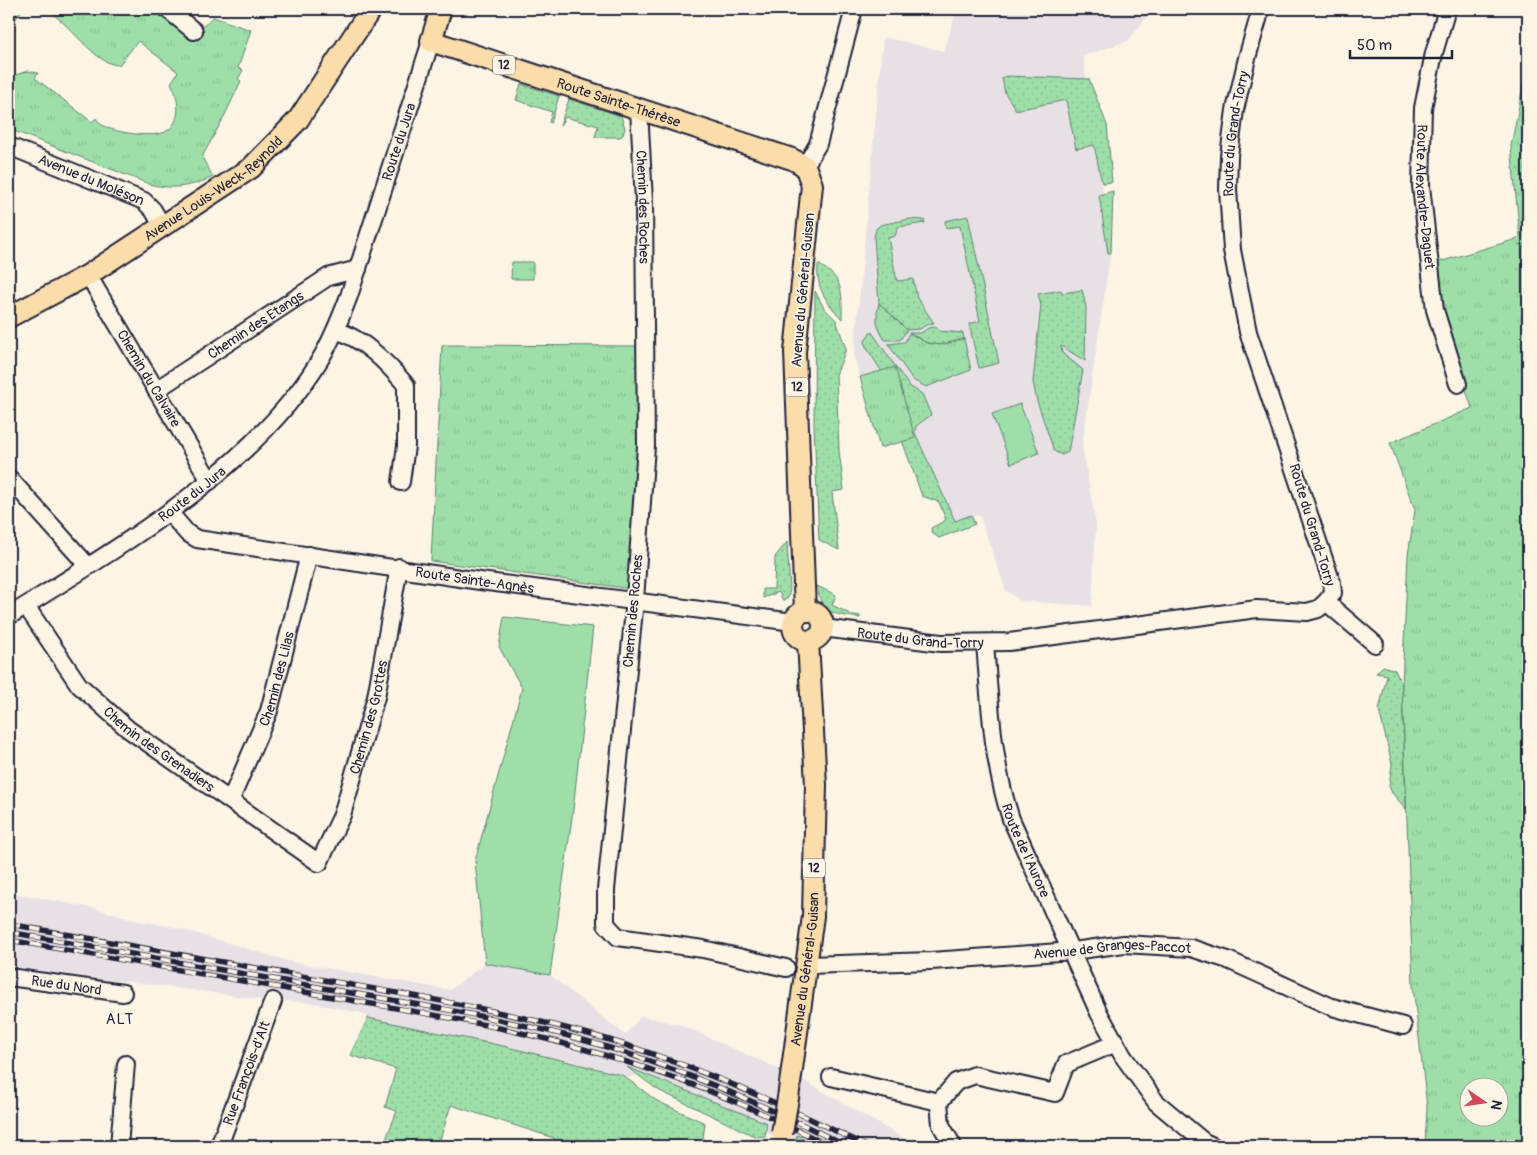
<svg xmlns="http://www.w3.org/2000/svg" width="1537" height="1155" viewBox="0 0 1537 1155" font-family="Pangolin,sans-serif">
  <defs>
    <pattern id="grass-dots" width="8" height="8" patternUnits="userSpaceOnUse" patternTransform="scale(1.25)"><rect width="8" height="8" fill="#9edfa9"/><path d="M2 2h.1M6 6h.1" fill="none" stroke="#88bf92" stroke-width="1.8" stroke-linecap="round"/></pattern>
    <pattern id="park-tufts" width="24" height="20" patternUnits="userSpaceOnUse" patternTransform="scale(1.25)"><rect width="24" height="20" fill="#9edfa9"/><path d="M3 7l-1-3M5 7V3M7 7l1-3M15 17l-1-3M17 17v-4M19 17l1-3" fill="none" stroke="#88bf92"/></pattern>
  </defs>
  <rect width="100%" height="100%" fill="#fcf5e5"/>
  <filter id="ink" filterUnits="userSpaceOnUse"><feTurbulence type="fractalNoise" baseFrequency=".02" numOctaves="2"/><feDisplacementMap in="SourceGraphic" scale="10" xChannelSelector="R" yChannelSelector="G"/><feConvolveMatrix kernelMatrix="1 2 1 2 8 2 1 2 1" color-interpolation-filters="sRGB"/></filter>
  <g filter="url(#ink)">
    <g fill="#e7e1e5">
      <polygon points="957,9 1153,9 1128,41 1083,56 1111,250 1082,446 1096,525 1092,606 1021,601 1006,591 979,514 955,525 915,438 880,448 854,356 883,37 944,51"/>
      <polygon points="9,892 98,909 139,921 174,927 292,962 450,990 485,963 550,975 625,1035 641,1016 681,1025 805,1081 917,1146 794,1146 638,1074 613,1084 410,1046 362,1013 306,1002 273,1001 124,981 9,977"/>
    </g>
    <g fill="url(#grass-dots)" stroke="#608072">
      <polygon points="1007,76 1089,79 1107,125 1112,182 1102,183 1094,145 1076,149 1066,100 1016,110 1005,93 1002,78"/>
      <polygon points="521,84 559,96 551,123 549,122 552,112 516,100"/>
      <polygon points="569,99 621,116 625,128 623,135 620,137 595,137 598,126 565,117 560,126"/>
      <polygon points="1113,191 1111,253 1108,253 1099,195"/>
      <polygon points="968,216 999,363 979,368 969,324 980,321 960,226 946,228 945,221"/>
      <polygon points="910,219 924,220 925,223 898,227 895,236 888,238 897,281 913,279 917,298 934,323 926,325 920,329 907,330 879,303 874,238 876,229 880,225"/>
      <path d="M818 264C844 279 842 291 842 319 825 300 816 289 818 264Z"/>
      <polygon points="1061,290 1062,293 1082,290 1086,307 1085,361 1061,346 1062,353 1083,370 1068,452 1062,455 1054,451 1037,401 1033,382 1041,305 1038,294"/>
      <polygon points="815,291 824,308 836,320 846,349 836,375 839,451 844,490 832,492 839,550 819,540 814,425"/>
      <polygon points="936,327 939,331 963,333 964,339 940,345 927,343 909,333 921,333 928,328"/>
      <polygon points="871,331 909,386 922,394 931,415 916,426 915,433 955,521 971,515 975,524 939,538 932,533 931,528 946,520 939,502 922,496 899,432 904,406 866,347 865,341"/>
      <polygon points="787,542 790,589 788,598 783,601 779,592 763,598 763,589 774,589 775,557"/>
      <path d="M817 586 836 595 832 605 850 614 860 616V618C834 614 821 615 817 586Z"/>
      <polygon points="1383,666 1395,670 1402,685 1406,809 1392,793 1389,786 1392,764 1379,710 1387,675 1376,673"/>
      <polygon points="368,1018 503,1046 622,1075 657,1101 705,1123 702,1146 553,1146 554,1138 451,1105 438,1146 383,1146 397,1111 385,1107 396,1069 350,1055"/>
      <polygon points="627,1067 767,1123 765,1136 758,1137 752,1135 658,1090"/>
      <polygon points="797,1135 818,1146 794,1146"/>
    </g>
    <g fill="url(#park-tufts)" stroke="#608072" fill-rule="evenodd">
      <polygon points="9,9 23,9 9,28"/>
      <path d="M44 9H157L190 38 213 17 251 30 238 68 243 70 238 79 241 81 224 117 202 157 213 177C191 187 173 190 149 184L9 129V77L28 71 38 73 35 78 92 122 96 118C98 121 101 125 104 126 115 133 154 138 165 132 183 123 179 97 171 83L178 72 138 41 119 65C95 66 68 19 44 9Z"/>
      <path d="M1528 61V1146H1425L1427 1107 1413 986 1402 685 1408 555 1415 510 1390 443 1472 408 1432 289 1429 265 1520 238 1511 146ZM1470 1088H1500V1118H1470Z"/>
      <polygon points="512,262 533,262 533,279 511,279"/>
      <path d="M879 303 907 330 900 340H885C876 326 875 319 879 303Z"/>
      <polygon points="909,333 927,343 940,345 964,339 971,370 926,387 913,380 888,344 905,342"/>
      <polygon points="442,345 638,346 640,413 632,589 431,561"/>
      <polygon points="895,367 915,438 880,448 860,377"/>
    </g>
    <g fill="#9edfa9" stroke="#608072">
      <polygon points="1020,404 1039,453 1011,464 992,414"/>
      <polygon points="504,617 593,627 573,810 550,975 485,963 475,861 522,688 499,647"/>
    </g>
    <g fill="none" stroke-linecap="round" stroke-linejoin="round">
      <defs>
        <g id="minor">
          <polyline points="167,9 194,31"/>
          <path id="s1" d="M1447 9 1434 53 1423 108 1421 186 1435 310 1458 384"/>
          <path id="s2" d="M639 109 644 201 646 446 635 600 606 890V924L618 937 703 949 786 968"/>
          <path id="s3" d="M9 146 144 201 153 210 163 227"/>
          <polyline points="805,166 818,144 854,9"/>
          <path id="s4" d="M88 275 210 481"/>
          <path d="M336 330C365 340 386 362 406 385V446L401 482"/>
          <path id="s5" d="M156 390 328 277 358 269"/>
          <polyline points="9,478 88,566"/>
          <path id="s6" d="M169 512 187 533 197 539 480 581 793 622"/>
          <polyline points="1326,602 1375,644"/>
          <path id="s7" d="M26 606 79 685 128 729 319 863 342 815 376 697 399 567"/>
          <path id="s8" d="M9 616C116 549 255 469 321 358 333 338 341 317 349 296L431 41"/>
          <path id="s9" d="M823 628 941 643 1009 642 1257 609 1307 612 1318 609 1326 602 1333 593 1332 583 1248 332 1232 250 1228 189 1229 156 1235 110 1247 58 1261 9"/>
          <path id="s10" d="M985 644C990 703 992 762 1011 819L1099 1013 1123 1056 1156 1102 1204 1142 1213 1146"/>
          <path id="s11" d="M231 799 269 711 309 555"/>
          <path id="s12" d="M808 965 931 961 1073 951 1124 944 1191 948 1228 960 1332 1007 1403 1026"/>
          <path id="s13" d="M9 977 123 993"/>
          <polyline points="831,1077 939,1102 956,1082 975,1075 1055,1093 1066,1064 1116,1043"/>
          <polyline points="939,1102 941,1125 953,1146"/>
          <polyline points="119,1146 126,1064"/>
          <path id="s14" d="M219 1146 273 1001"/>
        </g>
        <g id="major">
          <path id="s15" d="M441 9 431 41 792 159 805 166 812 185 795 352 805 611"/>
          <path id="s16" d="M9 317 88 275 251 168 298 120 371 9"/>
          <circle cx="808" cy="626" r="15"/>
          <path id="s17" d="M788 1098 813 916 816 785 808 641"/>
        </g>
      </defs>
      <use href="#minor" stroke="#22223b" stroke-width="20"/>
      <use href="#major" stroke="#22223b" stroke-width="24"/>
      <use href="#minor" stroke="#fcf5e5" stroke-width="16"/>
      <use href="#major" stroke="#faddab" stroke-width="20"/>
      <defs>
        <g id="rail">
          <path d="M9 924C117 944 226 963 335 982 426 998 517 1013 606 1039 696 1066 782 1104 866 1146"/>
          <path d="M9 932C119 952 229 971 340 991 421 1005 503 1018 583 1040 675 1066 761 1103 846 1146"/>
          <path d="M9 940C111 958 213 976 316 994 381 1006 448 1016 513 1031 622 1056 729 1093 829 1146"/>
        </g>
      </defs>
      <use href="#rail" stroke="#22223b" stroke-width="5.5"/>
      <use href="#rail" stroke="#fcf5e5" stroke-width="4" stroke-dasharray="11" stroke-linecap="butt"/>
      <defs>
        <polyline id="major-bridge" points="782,1133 788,1098"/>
      </defs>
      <use href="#major-bridge" stroke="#22223b" stroke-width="24" stroke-linecap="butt"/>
      <use href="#major-bridge" stroke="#faddab" stroke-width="20"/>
    </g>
  </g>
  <g text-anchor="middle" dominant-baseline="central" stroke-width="4" stroke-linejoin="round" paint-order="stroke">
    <g fill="#fcf5e5" stroke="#63616e" stroke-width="1">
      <rect x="493" y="55.5" width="22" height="19" rx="4"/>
      <rect x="786" y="377.5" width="22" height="19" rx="4"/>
      <rect x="803" y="858.5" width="22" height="19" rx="4"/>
    </g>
    <g font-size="12" font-weight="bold" fill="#22223b">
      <text x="504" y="65">12</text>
      <text x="797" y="387">12</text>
      <text x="814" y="868">12</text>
    </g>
    <g font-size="14" fill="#22223b" stroke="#fcf5e5">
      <text stroke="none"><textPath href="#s15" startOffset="231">Route Sainte-Thérèse</textPath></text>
      <text stroke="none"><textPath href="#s9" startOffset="996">Route du Grand-Torry</textPath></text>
      <text stroke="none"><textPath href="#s8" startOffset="639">Route du Jura</textPath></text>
      <text stroke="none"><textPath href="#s3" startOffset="89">Avenue du Moléson</textPath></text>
      <text stroke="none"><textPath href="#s16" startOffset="242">Avenue Louis-Weck-Reynold</textPath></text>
      <text stroke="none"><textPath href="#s1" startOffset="191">Route Alexandre-Daguet</textPath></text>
      <text stroke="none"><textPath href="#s2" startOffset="98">Chemin des Roches</textPath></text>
      <text transform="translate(803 290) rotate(-85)">Avenue du Général-Guisan</text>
      <text stroke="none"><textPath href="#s5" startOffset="119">Chemin des Etangs</textPath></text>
      <text stroke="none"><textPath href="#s4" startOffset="120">Chemin du Calvaire</textPath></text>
      <text stroke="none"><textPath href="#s8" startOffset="220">Route du Jura</textPath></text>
      <text transform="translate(1312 525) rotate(73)">Route du Grand-Torry</text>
      <text stroke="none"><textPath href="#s6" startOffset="320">Route Sainte-Agnès</textPath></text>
      <text transform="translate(633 611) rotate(-85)">Chemin des Roches</text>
      <text stroke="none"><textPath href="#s9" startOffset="98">Route du Grand-Torry</textPath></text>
      <text stroke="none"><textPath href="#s11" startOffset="129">Chemin des Lilas</textPath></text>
      <text stroke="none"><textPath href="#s7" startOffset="549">Chemin des Grottes</textPath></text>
      <text stroke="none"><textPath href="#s7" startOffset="198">Chemin des Grenadiers</textPath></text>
      <text stroke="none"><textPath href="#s10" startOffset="212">Route de l'Aurore</textPath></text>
      <text stroke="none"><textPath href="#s12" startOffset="305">Avenue de Granges-Paccot</textPath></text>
      <text stroke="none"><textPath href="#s17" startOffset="130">Avenue du Général-Guisan</textPath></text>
      <text stroke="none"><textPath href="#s13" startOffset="58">Rue du Nord</textPath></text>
      <text stroke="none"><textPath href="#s14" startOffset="78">Rue François-d'Alt</textPath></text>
    </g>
    <g font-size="15" letter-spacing="1" fill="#22223b" stroke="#fcf5e5">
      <text x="120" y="1019">ALT</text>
    </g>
  </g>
  <rect width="1537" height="1155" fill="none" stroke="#fcf5e5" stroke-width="30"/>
  <rect x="15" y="15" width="1507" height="1125" fill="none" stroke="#22223b" stroke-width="2" filter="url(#ink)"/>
  <g transform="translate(1484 1102) rotate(103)"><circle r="24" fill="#fcf5e5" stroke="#a5a1a1"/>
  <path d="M0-4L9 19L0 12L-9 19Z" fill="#d1495b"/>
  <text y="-8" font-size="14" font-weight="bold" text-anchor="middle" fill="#22223b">N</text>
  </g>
  <path d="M1350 50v8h102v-8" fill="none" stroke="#22223b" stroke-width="2.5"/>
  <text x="1357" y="50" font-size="15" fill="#22223b" stroke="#fcf5e5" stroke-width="4" paint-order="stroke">50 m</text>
</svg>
